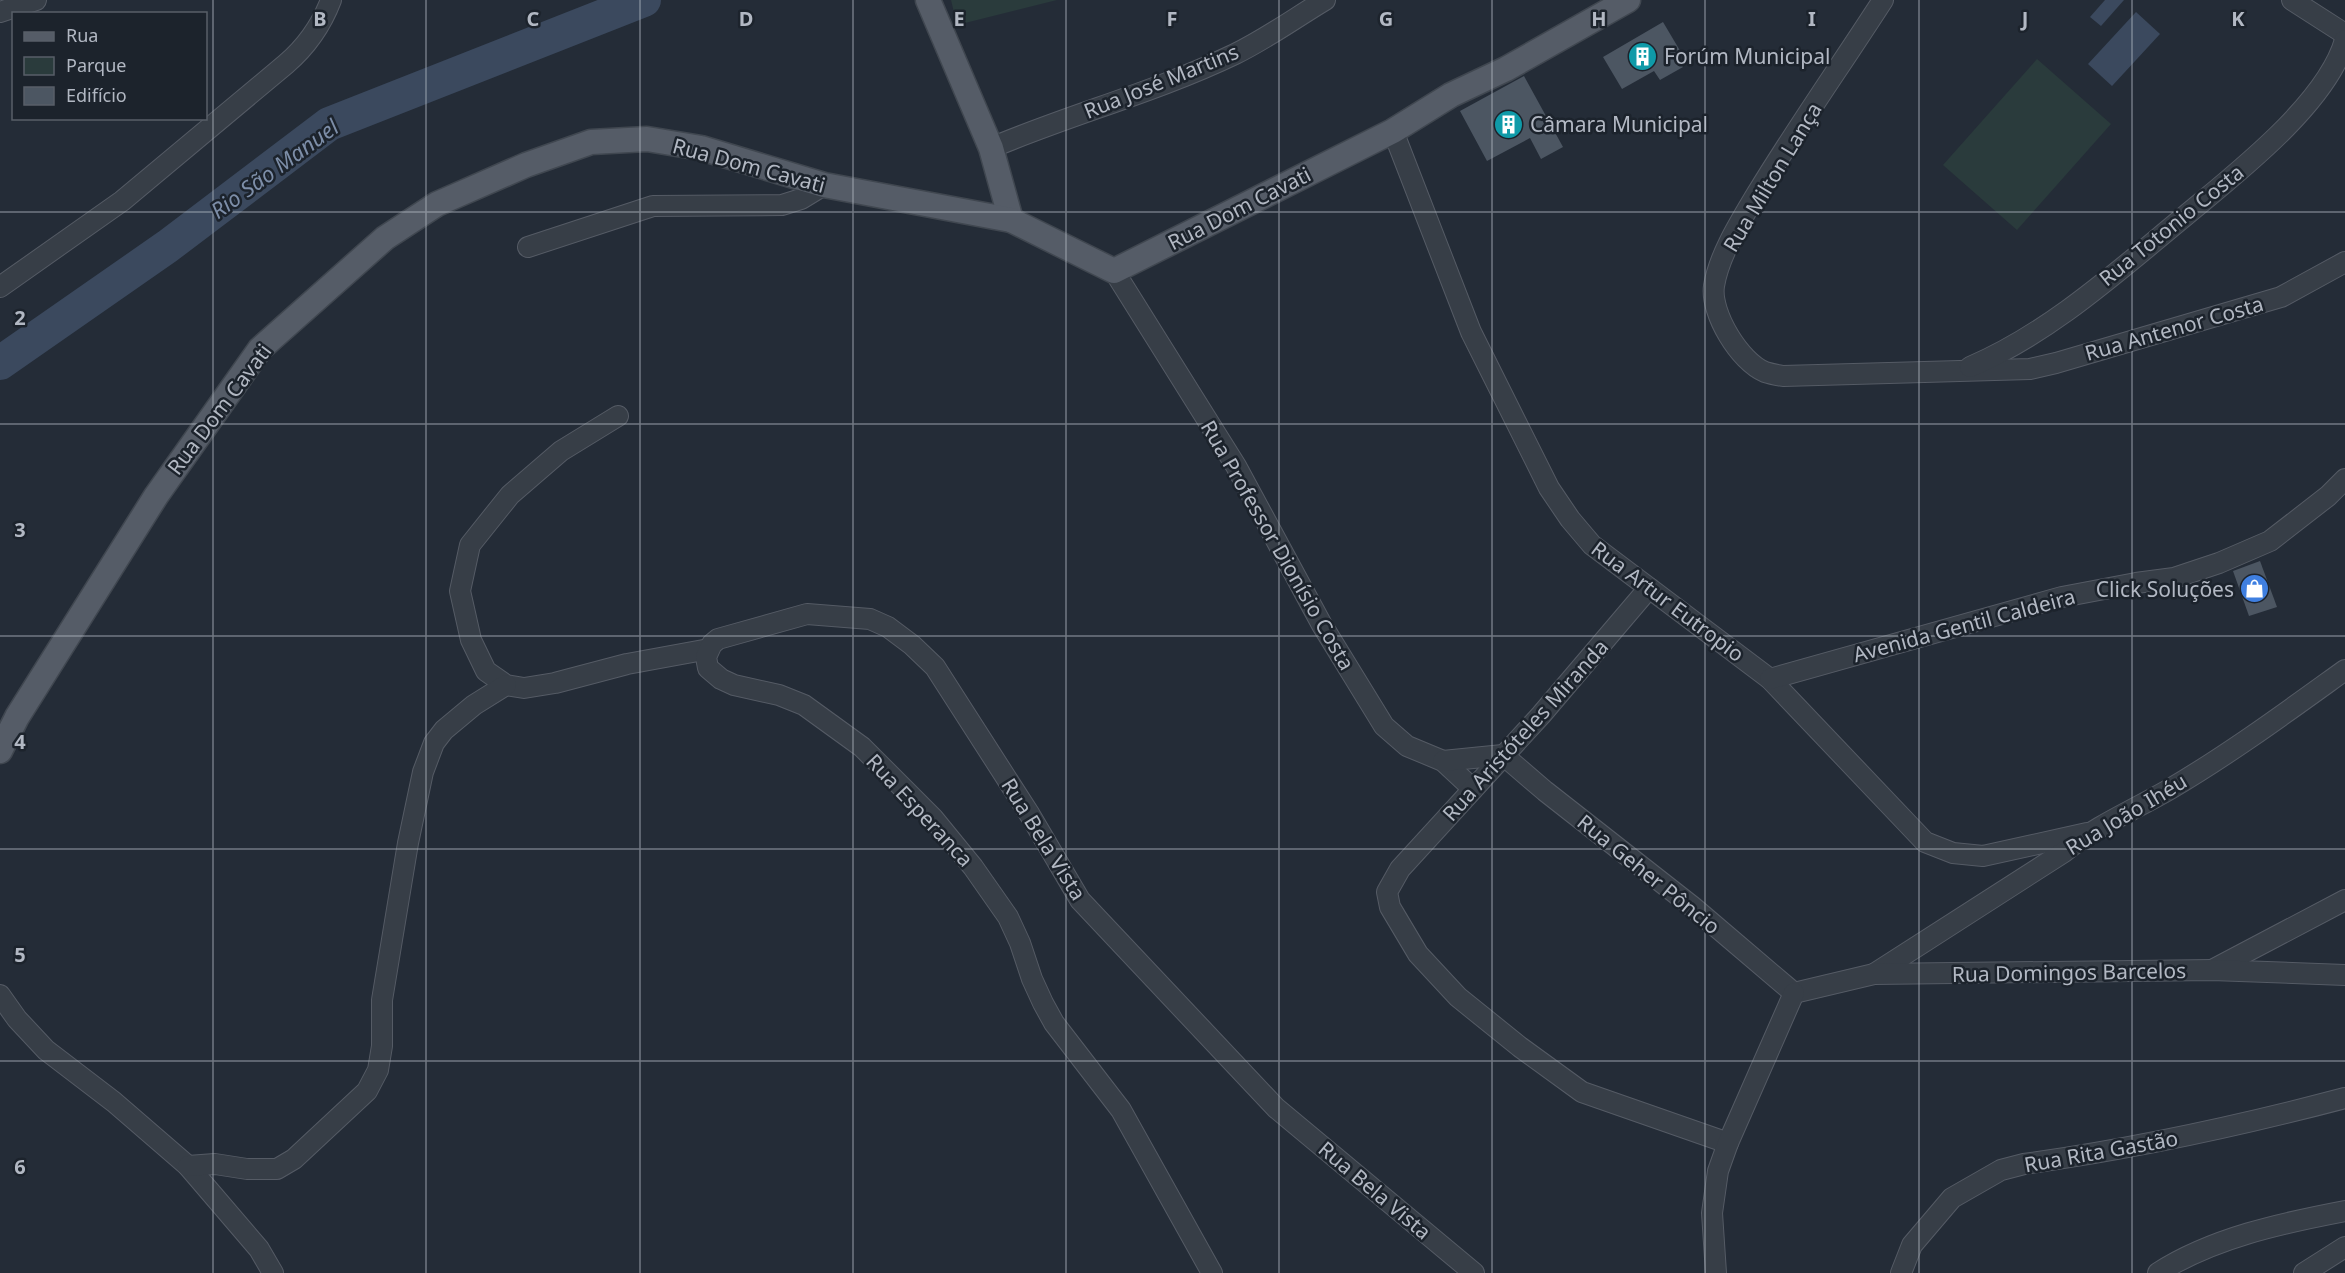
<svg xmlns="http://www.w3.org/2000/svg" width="2345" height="1273" viewBox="0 0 2345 1273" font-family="'Noto Sans',sans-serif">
  <rect width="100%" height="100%" fill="#242c37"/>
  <g fill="#2a3b3c">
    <polygon points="951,0 1057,0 957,25"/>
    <polygon points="2037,59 2111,124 2017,230 1943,165"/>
  </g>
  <g fill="#3b495e">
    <polygon points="2105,0 2124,0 2101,26 2090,17"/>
    <polygon points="2136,12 2160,34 2112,86 2088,64"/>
  </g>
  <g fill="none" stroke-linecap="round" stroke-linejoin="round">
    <polyline stroke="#3b495e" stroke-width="34" points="0,363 168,246 329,124 644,0"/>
  </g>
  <g fill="#4c5662">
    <polygon points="1663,22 1682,54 1677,57 1683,67 1660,80 1654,71 1622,89 1603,57"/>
    <polygon points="1524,76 1563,147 1541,159 1530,138 1487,161 1460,111"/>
    <polygon points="2260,561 2277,607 2249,616 2233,571"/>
  </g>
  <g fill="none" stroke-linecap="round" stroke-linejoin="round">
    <defs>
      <g id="minor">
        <path d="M1883 0C1841 65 1796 129 1756 195 1740 222 1719 255 1714 286 1710 313 1740 362 1765 372 1771 374 1777 375 1783 376L2030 369 2056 363 2281 297 2345 262"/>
        <polyline points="2292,0 2345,34"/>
        <polyline points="0,12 36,0"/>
        <polyline points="1393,131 1471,332 1549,488 1570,519 1592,545 1770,679 1925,842 1953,853 1983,856 2087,833"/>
        <path d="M991 148C1071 114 1156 92 1235 54 1266 39 1295 18 1325 0"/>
        <polyline points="528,247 653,206 782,205 801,199 824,185"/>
        <polyline points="1114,271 1236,466 1322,625 1384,726 1407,746 1443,761 1473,789"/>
        <path d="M0 287 122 201 286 64C307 46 321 26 331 0"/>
        <path d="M1970 367C2050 333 2118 271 2185 216 2234 175 2327 104 2345 40"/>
        <polyline points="618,416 561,451 510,495 470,545 460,591 471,640 486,671 506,685 524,688 555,683 627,664 709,649"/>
        <polyline points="1649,588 1541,715 1400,869 1387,892 1390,907 1418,954 1458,997 1520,1047 1582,1092 1728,1143"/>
        <polyline points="1770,679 2062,597 2136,583 2174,578 2219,563 2270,541 2328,496 2345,479"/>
        <polyline points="1443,761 1503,755 1545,791 1693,907 1794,993"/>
        <polyline points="2214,969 2345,900"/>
        <path d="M1874 974 2064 852C2097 825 2134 810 2170 789 2231 753 2288 711 2345 670"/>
        <polyline points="1794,993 1874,974 2212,970 2345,975"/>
        <polyline points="0,995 17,1019 46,1050 114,1102 188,1166 259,1249 273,1273"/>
        <polyline points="188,1166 215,1164 247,1169 277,1169 294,1159 367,1091 378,1070 382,1046 382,1000 408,843 423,772 434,743 444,730 474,705 506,685"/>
        <polyline points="1212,1273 1121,1110 1054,1023 1043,1003 1032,979 1020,943 1008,917 973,867 933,818 862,747 804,705 779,695 734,685 721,679 708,668 706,657 712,644 718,639 807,614 870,619 888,627 912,645 935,667 1030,815 1080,900 1276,1108 1474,1273"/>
        <polyline points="1716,1273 1712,1213 1718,1171 1728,1143 1794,993"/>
        <path d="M1901 1273 1912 1245 1952 1198 2001 1170 2024 1164C2132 1149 2239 1126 2345 1098"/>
        <path d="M2158 1273C2212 1238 2282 1223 2345 1211"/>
        <polyline points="2304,1273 2345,1247"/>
      </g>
      <g id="major">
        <polyline points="928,0 991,148 1011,220"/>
        <polyline points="0,751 17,717 156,496 260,349 385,238 437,204 526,165 591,142 647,139 701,148 824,185 1011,220 1114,271 1393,131 1451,95 1506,69 1628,0"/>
      </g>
    </defs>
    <use href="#minor" stroke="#555b65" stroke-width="22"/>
    <use href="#major" stroke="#404750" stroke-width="27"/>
    <use href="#minor" stroke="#373e47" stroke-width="20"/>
    <use href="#major" stroke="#555c67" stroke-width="24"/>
  </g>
  <path fill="none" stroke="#b2b8c3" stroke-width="1.5" stroke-opacity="0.55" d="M213 0V1273M426 0V1273M640 0V1273M853 0V1273M1066 0V1273M1279 0V1273M1492 0V1273M1705 0V1273M1919 0V1273M2132 0V1273M0 212H2345M0 424H2345M0 636H2345M0 849H2345M0 1061H2345"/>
  <defs>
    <symbol id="building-disc" viewBox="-11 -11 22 22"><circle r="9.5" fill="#0f9aa8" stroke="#1c232c"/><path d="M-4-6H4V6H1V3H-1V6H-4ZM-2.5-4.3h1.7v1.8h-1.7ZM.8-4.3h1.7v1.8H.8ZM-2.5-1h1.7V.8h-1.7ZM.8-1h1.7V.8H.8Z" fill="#fff"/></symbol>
    <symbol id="shop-disc" viewBox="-11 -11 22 22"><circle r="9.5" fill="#3f7fe0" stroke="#1c232c"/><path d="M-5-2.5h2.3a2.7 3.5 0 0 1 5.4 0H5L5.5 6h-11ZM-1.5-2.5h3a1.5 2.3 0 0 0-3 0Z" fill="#fff"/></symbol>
  </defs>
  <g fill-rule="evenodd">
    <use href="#building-disc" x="1626" y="40" width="33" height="33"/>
    <use href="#building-disc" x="1492" y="108" width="33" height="33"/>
    <use href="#shop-disc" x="2238" y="572" width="33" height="33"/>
  </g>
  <g text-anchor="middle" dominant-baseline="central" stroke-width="5" stroke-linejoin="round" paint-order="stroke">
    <g font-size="21" fill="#b2b8c3" stroke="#1c232c" text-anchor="start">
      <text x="1664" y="56">Forúm Municipal</text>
      <text x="1530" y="124">Câmara Municipal</text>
      <text x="2234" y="589" text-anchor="end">Click Soluções</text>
    </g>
    <g font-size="21" fill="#b2b8c3" stroke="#1c232c">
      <text transform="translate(1161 81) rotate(-22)">Rua José Martins</text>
      <text transform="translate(749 165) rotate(15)">Rua Dom Cavati</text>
      <text transform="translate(1772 177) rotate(-59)">Rua Milton Lança</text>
      <text transform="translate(1239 208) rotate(-27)">Rua Dom Cavati</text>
      <text transform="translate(2171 225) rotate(-39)">Rua Totonio Costa</text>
      <text transform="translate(2174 328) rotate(-16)">Rua Antenor Costa</text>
      <text transform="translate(219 409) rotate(-53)">Rua Dom Cavati</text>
      <text transform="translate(1278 545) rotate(60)">Rua Professor Dionísio Costa</text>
      <text transform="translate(1668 601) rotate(37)">Rua Artur Eutropio</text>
      <text transform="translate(1964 625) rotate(-15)">Avenida Gentil Caldeira</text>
      <text transform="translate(1525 730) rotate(-48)">Rua Aristóteles Miranda</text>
      <text transform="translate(920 810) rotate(47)">Rua Esperanca</text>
      <text transform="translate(2126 814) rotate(-31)">Rua João Ihéu</text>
      <text transform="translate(1044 839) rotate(58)">Rua Bela Vista</text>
      <text transform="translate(1649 874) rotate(39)">Rua Geher Pôncio</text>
      <text transform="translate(2069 972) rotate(-1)">Rua Domingos Barcelos</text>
      <text transform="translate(2101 1151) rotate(-10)">Rua Rita Gastão</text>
      <text transform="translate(1375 1190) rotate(40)">Rua Bela Vista</text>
    </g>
    <g font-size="22" font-style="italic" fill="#7d8ea8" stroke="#1c232c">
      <text transform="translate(274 168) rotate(-36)">Rio São Manuel</text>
    </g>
  </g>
  <g font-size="20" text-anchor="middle" font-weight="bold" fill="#b2b8c3" stroke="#1c232c" stroke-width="5" stroke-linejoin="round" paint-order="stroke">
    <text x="320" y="26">B</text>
    <text x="533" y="26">C</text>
    <text x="746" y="26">D</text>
    <text x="959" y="26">E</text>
    <text x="1172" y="26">F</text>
    <text x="1386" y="26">G</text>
    <text x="1599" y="26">H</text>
    <text x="1812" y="26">I</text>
    <text x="2025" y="26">J</text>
    <text x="2238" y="26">K</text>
    <text x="20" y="325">2</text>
    <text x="20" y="537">3</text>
    <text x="20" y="749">4</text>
    <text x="20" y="962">5</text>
    <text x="20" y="1174">6</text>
  </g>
  <rect x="12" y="12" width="195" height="108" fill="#1c232c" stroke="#585f68" stroke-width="1.5"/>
  <rect x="24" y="32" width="30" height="9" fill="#555c67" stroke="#585f68" stroke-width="1.5"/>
  <text x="66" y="42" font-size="18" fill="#b2b8c3">Rua</text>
  <rect x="24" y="57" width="30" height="18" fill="#2a3b3c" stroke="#585f68" stroke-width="1.5"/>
  <text x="66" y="72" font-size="18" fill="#b2b8c3">Parque</text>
  <rect x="24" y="87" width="30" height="18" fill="#4c5662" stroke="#585f68" stroke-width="1.5"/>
  <text x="66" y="102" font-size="18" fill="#b2b8c3">Edifício</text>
</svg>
